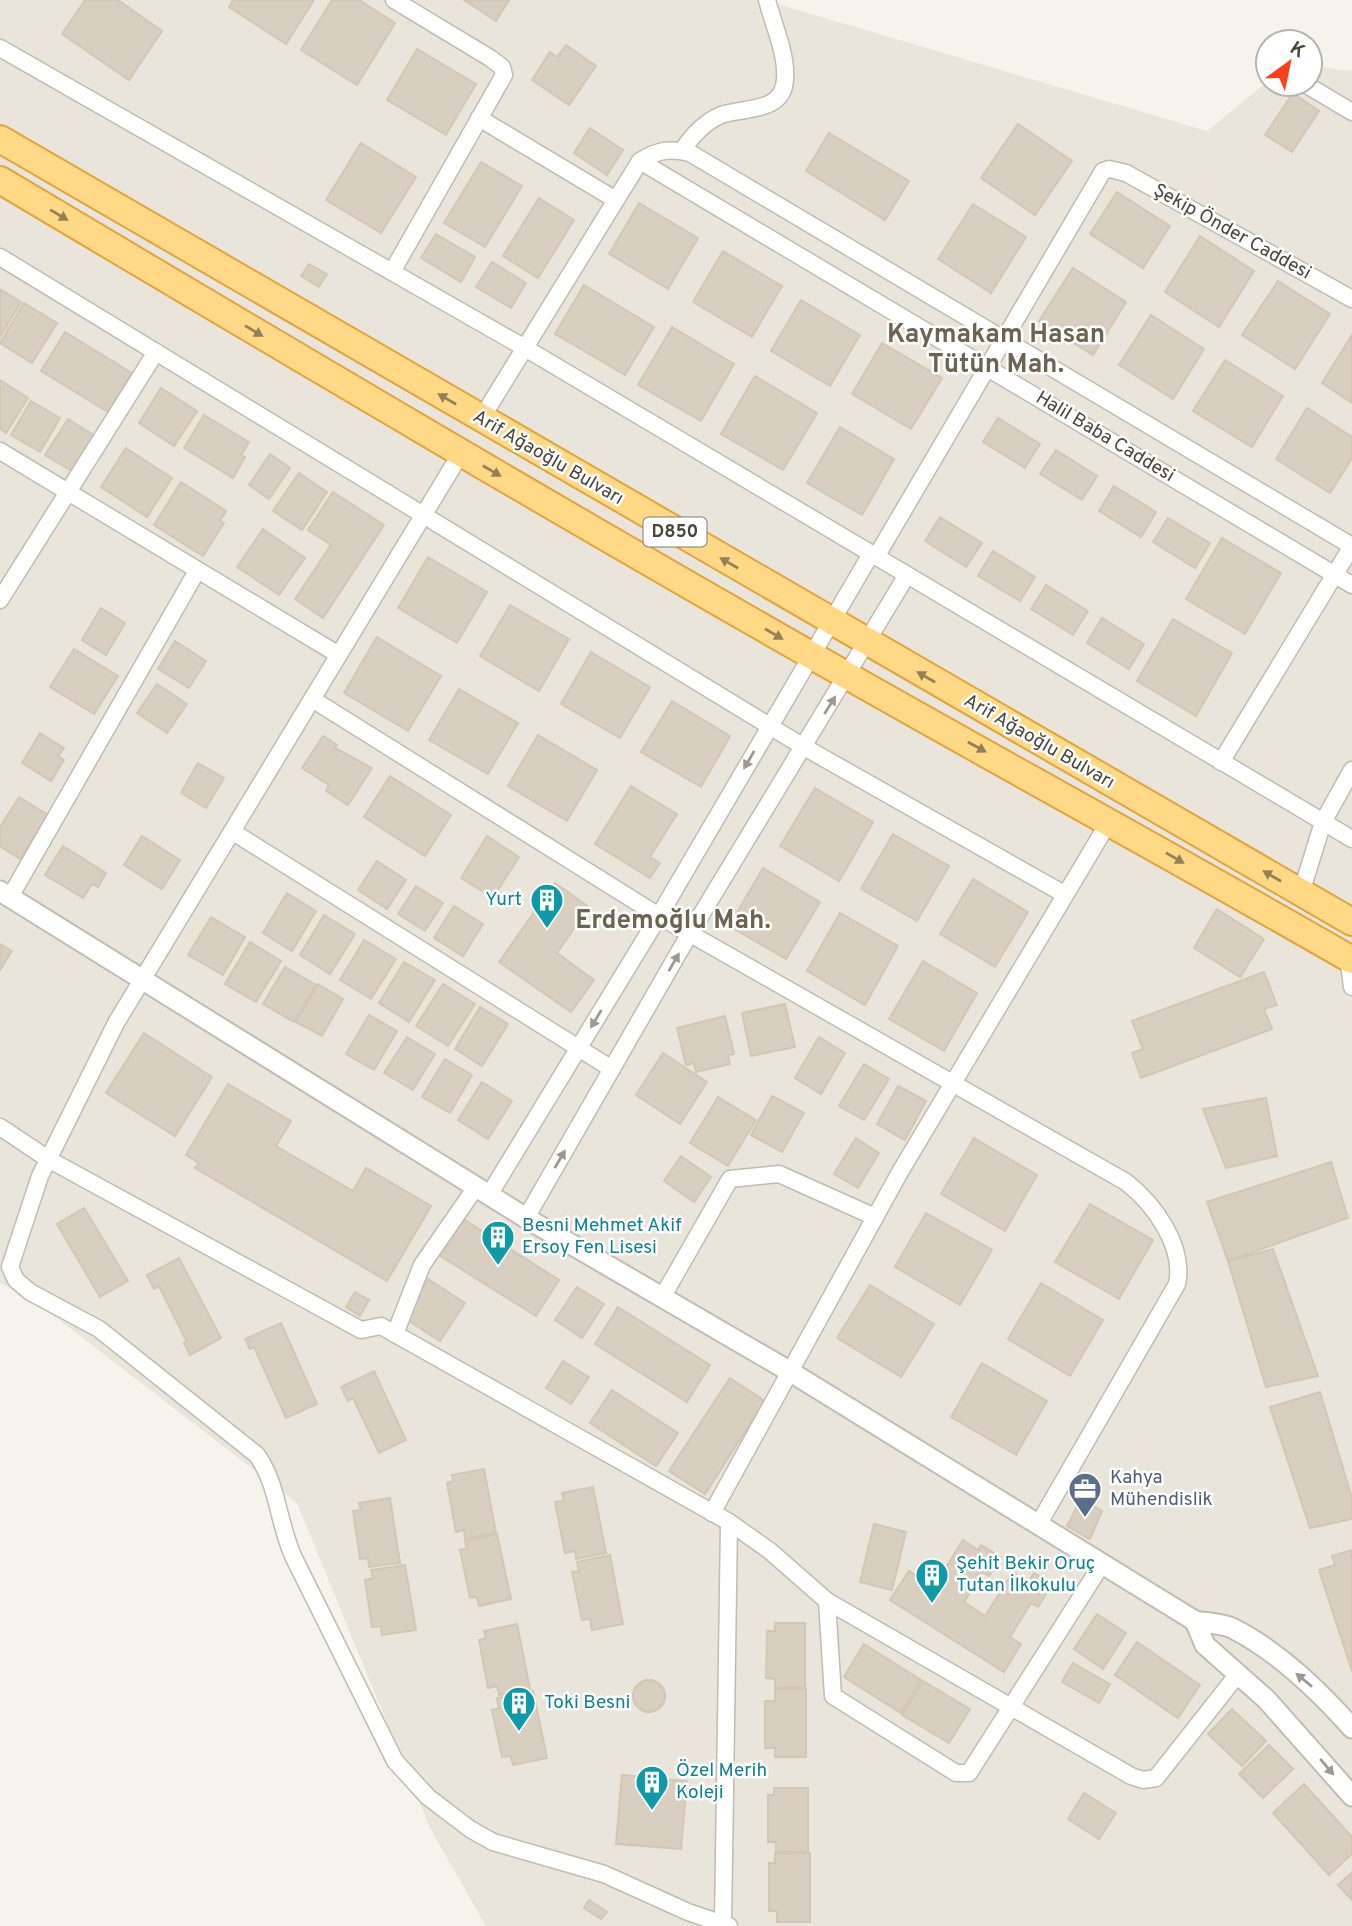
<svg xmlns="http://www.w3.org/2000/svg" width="1352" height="1926" viewBox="0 0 1352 1926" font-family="Overpass,sans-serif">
  <rect width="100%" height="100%" fill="#f6f3ec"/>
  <polygon fill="#eae5da" points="0,0 764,0 1207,131 1268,81 1268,84 1310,84 1310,66 1352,71 1352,1926 486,1926 430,1828 297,1503 27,1295 0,1283"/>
  <g fill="#d8cfc1" stroke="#d3c7b4" stroke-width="2">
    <polygon points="85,0 118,0 162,31 129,80 62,34"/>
    <polygon points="233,0 314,0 286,44 229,7"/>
    <polygon points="332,0 359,0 395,23 357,85 301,50"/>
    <polygon points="464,0 509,0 496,21"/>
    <polygon points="566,45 596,66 569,105 532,80 550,52 557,57"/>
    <polygon points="417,49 476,84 446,135 387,100"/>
    <polygon points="1293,93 1319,111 1292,152 1265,135"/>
    <polygon points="1018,124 1072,161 1035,215 981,178"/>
    <polygon points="590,128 623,150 607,175 574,153"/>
    <polygon points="829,133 909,181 885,220 806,171"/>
    <polygon points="361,143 416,177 381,233 326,200"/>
    <polygon points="481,162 522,186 485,247 444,223"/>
    <polygon points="1117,192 1170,226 1143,268 1090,234"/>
    <polygon points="539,198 574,220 538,278 503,256"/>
    <polygon points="639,203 698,238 668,289 609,254"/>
    <polygon points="973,204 1026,237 991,293 938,259"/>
    <polygon points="436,234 475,257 461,282 421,258"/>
    <polygon points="1200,236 1254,271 1219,327 1165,292"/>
    <polygon points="723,251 782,286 752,337 693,302"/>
    <polygon points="492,262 526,283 511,308 476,287"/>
    <polygon points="309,264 327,274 319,287 301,276"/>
    <polygon points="1073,268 1126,302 1093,355 1039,321"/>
    <polygon points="1278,281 1330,314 1295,369 1242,335"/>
    <polygon points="584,285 654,327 625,375 555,334"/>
    <polygon points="0,289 21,302 0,337"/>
    <polygon points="801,300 860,335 830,386 771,351"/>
    <polygon points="24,303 57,323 32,363 0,343"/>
    <polygon points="1151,315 1204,349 1173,399 1119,365"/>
    <polygon points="672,327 734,364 701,421 638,385"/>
    <polygon points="65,332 132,373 108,412 41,371"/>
    <polygon points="1352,335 1352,403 1322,383"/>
    <polygon points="882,343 942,378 911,429 852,394"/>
    <polygon points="1225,360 1283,396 1252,447 1193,411"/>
    <polygon points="755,376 817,413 783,470 721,434"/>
    <polygon points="0,380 28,398 6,433 0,429"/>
    <polygon points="161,388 197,411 174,446 139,423"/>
    <polygon points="31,401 60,418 40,452 11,435"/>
    <polygon points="1307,408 1352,437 1352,458 1330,493 1276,459"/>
    <polygon points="204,415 249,442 241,455 245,457 233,478 184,448"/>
    <polygon points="998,418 1040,444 1025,468 983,442"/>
    <polygon points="68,419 97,437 75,473 45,455"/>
    <polygon points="840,427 894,459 862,515 807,483"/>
    <polygon points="126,448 172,478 147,517 101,487"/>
    <polygon points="1056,450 1097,476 1082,500 1040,474"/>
    <polygon points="270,454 290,468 269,499 249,485"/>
    <polygon points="299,473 327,492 302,530 273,511"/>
    <polygon points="181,482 226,511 220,521 224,523 203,556 154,525"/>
    <polygon points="1114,486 1156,512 1141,537 1099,511"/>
    <polygon points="333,492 384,525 323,618 295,599 331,545 308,530"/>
    <polygon points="940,517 982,543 966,567 925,541"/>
    <polygon points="1168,518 1210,543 1195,568 1153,542"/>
    <polygon points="263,529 305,558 279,595 237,567"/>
    <polygon points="1222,538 1281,573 1245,634 1186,599"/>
    <polygon points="993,551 1035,577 1020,601 978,576"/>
    <polygon points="428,557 487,592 457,643 398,608"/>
    <polygon points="1046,585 1088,611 1073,635 1031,609"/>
    <polygon points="510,605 569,639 539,691 480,656"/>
    <polygon points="101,608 125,623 106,655 82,640"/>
    <polygon points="1102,618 1144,644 1129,669 1087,643"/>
    <polygon points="1173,619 1232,653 1196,716 1137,681"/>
    <polygon points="377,637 441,676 408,731 344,693"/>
    <polygon points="175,641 206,661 189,688 158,669"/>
    <polygon points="74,649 118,676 94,714 50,687"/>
    <polygon points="591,652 650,687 620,738 561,704"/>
    <polygon points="157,684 187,704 167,733 137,713"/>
    <polygon points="459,689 518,723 488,774 429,740"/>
    <polygon points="672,701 730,736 701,787 641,752"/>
    <polygon points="40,733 64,748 58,756 64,760 51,781 22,763"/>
    <polygon points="538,735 597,770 567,821 508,786"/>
    <polygon points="323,736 337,745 335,748 372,768 348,805 326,791 329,785 302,768"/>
    <polygon points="198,763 224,778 206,808 181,793"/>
    <polygon points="390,776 451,815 425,856 364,817"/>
    <polygon points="631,786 677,814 650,857 660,863 650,878 595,844"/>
    <polygon points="815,788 873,822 839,881 780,846"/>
    <polygon points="19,797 48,815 20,859 0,846 0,827"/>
    <polygon points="893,834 949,866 917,921 861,889"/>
    <polygon points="142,836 180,860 162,889 124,865"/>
    <polygon points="487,836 519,857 493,898 461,878"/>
    <polygon points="63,846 106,873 98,887 92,884 83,898 45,875"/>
    <polygon points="377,861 406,880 387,909 358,890"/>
    <polygon points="763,868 820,902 786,959 729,926"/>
    <polygon points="973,879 1028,912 995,967 940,934"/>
    <polygon points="555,883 589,907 557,953 594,980 571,1012 499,962"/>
    <polygon points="416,886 443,903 425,931 398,914"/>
    <polygon points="287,893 316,911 292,951 263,933"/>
    <polygon points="454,906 483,924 463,956 434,938"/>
    <polygon points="1217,909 1264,939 1240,977 1194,948"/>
    <polygon points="840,913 898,946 865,1005 807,971"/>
    <polygon points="324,915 355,934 330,974 300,955"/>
    <polygon points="211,917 245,937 223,975 188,955"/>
    <polygon points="364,940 396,959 371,999 340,980"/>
    <polygon points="250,942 281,961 256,1002 225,984"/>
    <polygon points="0,944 12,951 0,970"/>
    <polygon points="923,961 977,993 944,1051 889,1019"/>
    <polygon points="404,962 435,980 409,1022 379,1003"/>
    <polygon points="285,967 316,985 294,1022 263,1004"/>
    <polygon points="1264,972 1277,1005 1264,1009 1272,1029 1141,1078 1132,1053 1143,1049 1132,1021"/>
    <polygon points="318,984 343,999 322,1036 296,1022"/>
    <polygon points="443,984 475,1004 448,1046 416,1026"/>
    <polygon points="785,1004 795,1047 751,1056 742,1013"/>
    <polygon points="480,1007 508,1024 482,1066 455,1049"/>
    <polygon points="369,1015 397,1031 374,1070 346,1054"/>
    <polygon points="725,1016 734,1054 728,1055 730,1064 696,1072 694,1063 686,1065 677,1028"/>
    <polygon points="144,1033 212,1077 175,1136 106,1093"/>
    <polygon points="407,1037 435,1054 413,1090 384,1073"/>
    <polygon points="819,1037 845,1053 821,1094 795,1078"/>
    <polygon points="663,1053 707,1082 680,1124 636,1095"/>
    <polygon points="445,1059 472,1075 450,1113 422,1097"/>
    <polygon points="864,1064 889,1079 864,1120 839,1106"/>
    <polygon points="482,1082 512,1101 488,1139 458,1120"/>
    <polygon points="228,1084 291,1121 276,1146 353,1191 366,1168 431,1206 387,1281 195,1168 199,1163 186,1155"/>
    <polygon points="898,1086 926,1101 905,1140 877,1124"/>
    <polygon points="772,1096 804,1113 782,1152 751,1135"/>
    <polygon points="718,1097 756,1120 728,1166 690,1143"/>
    <polygon points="1266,1098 1277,1156 1226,1168 1203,1109"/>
    <polygon points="856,1138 879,1153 858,1188 834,1174"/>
    <polygon points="974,1138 1037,1175 1005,1231 941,1194"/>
    <polygon points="681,1156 711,1177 694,1202 664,1181"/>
    <polygon points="1331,1162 1348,1218 1228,1261 1207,1202"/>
    <polygon points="1090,1204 1153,1240 1119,1299 1055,1262"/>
    <polygon points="84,1208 128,1281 100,1297 57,1224"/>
    <polygon points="926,1213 992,1250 960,1305 895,1267"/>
    <polygon points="460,1217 559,1280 536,1316 437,1254"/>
    <polygon points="1273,1249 1318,1376 1266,1387 1228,1261"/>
    <polygon points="179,1258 221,1338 190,1355 184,1343 187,1342 159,1286 154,1289 147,1275"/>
    <polygon points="428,1279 465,1303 440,1341 403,1317"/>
    <polygon points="1041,1283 1103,1320 1070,1376 1008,1339"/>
    <polygon points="870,1285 934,1324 901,1377 837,1338"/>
    <polygon points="577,1287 604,1304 582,1338 555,1320"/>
    <polygon points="355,1292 369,1300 360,1316 346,1307"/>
    <polygon points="618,1307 710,1365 687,1402 595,1344"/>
    <polygon points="281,1323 317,1404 286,1418 254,1347 250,1349 245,1339"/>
    <polygon points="563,1361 589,1377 571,1404 546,1388"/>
    <polygon points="982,1363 1047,1401 1016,1455 951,1417"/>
    <polygon points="374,1371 406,1440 379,1453 353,1398 348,1401 341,1387"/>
    <polygon points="730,1378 765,1401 705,1494 669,1471"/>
    <polygon points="612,1390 678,1433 656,1466 590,1423"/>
    <polygon points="1320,1392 1352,1498 1352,1519 1310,1528 1270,1407"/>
    <polygon points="484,1469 496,1533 465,1539 464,1530 456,1532 447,1483 453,1481 452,1475"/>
    <polygon points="593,1487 606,1553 576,1559 575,1551 565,1553 555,1502 564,1501 562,1493"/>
    <polygon points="390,1498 400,1563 369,1567 368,1558 360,1559 353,1511 361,1510 359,1503"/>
    <polygon points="1081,1499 1102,1511 1090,1539 1067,1526"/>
    <polygon points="874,1524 906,1532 892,1590 860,1582"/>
    <polygon points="497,1534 511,1599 479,1606 477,1597 470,1598 460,1550 467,1548 465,1541"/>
    <polygon points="963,1540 978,1550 981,1545 1001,1557 989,1576 983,1572 964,1602 985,1616 1013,1572 1028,1582 1034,1573 1046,1580 1043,1584 1050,1588 1038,1607 1031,1603 1010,1637 1021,1644 1004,1672 890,1600 909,1571 934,1587"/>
    <polygon points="1352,1550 1352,1671 1319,1570 1335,1565 1332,1556"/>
    <polygon points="610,1555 623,1624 592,1630 590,1619 582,1620 572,1572 579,1571 577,1562"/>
    <polygon points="405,1565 416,1630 382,1635 381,1626 372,1627 365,1580 373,1578 371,1570"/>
    <polygon points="1097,1614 1126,1633 1103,1669 1074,1649"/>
    <polygon points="775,1623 805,1623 805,1688 775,1687 775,1679 766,1678 767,1631 775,1631"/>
    <polygon points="517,1624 530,1689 499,1695 497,1686 488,1688 479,1640 486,1638 484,1631"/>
    <polygon points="1137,1642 1200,1685 1178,1718 1115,1675"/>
    <polygon points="864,1644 921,1680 901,1713 844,1677"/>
    <polygon points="1073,1663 1110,1684 1099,1703 1062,1682"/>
    <circle cx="649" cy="1696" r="16"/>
    <polygon points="923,1681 970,1709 949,1743 902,1715"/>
    <polygon points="775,1689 806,1689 806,1757 775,1757 775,1748 765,1748 765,1701 775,1701"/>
    <polygon points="533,1691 547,1758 513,1765 511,1756 502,1757 492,1710 499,1708 497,1698"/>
    <polygon points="1232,1709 1266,1741 1242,1766 1208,1734"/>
    <polygon points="1269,1745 1293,1769 1263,1798 1239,1774"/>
    <polygon points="646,1771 663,1773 662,1779 687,1781 681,1849 616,1844 622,1775 646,1777"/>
    <polygon points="1304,1784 1352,1837 1352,1854 1329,1875 1273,1813"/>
    <polygon points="774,1788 808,1788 808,1852 776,1852 776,1842 768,1842 768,1795 774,1795"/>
    <polygon points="1084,1793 1116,1813 1099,1839 1068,1819"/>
    <polygon points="810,1853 810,1922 777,1922 777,1911 769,1911 769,1863 775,1863 775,1854"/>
    <polygon points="1352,1872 1352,1900 1338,1885"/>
    <polygon points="589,1900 607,1912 601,1919 584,1908"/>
  </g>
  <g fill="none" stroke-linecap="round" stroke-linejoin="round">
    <defs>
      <g id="minor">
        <polyline points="0,48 525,348 1352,839"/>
        <polyline points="1305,84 1352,112"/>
        <polyline points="479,118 616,200"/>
        <path d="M682 151C691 137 705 122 721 115 744 107 784 113 785 79 787 54 773 24 767 0"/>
        <polyline points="640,161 1352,585"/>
        <polyline points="0,257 804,747 1064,894"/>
        <polyline points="392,272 504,75 502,67 490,58 394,0"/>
        <path d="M481 419 640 161C658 150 669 148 690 153L1352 546"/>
        <polyline points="0,451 339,655"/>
        <path d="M461 453 116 1023 40 1176 10 1267 16 1280 30 1292 99 1329 257 1455C278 1485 278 1522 293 1556L395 1761 428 1797 470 1829 493 1842 604 1874 688 1912 729 1926"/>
        <polyline points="876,557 1103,171 1109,169 1126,173 1352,299"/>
        <polyline points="0,600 156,352"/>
        <path d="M312 699 659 916 1126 1182C1154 1204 1185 1246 1177 1284L1038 1525"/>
        <polyline points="1221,762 1352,546"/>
        <polyline points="233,832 612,1069"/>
        <polyline points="1301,893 1323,822 1352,770"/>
        <polyline points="10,897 197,571"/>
        <polyline points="1348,958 1352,987"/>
        <polyline points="0,1127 48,1159 361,1330 381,1326 729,1522 770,1551 827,1601 1131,1776 1143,1780 1156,1778 1238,1674"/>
        <polyline points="489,1195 659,916 871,554"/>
        <polyline points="526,1218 690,933 907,575"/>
        <polyline points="663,1296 730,1179 779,1174 875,1217"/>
        <polyline points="395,1334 422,1265 476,1187"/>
        <polyline points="712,1513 900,1172 1110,820"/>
        <polyline points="827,1601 833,1696 956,1773 969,1773 1102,1564"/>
        <polyline points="723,1924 729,1522"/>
      </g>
      <g id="tertiary">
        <polyline points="0,891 526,1218 789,1371 1195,1621"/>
        <path d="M1352 1728C1318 1690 1278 1651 1232 1628 1221 1623 1206 1623 1195 1621L1205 1645 1267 1700 1352 1796"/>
      </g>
      <g id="trunk">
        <polyline points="0,139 1352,922"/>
        <path d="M0 180C281 347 562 514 846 675 1015 771 1184 863 1352 960"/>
      </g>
    </defs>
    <use href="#minor" stroke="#c2bbae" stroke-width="19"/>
    <use href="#tertiary" stroke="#c2bbae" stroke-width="23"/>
    <use href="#trunk" stroke="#e0a43c" stroke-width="30"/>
    <use href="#minor" stroke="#fff" stroke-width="16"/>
    <use href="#tertiary" stroke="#fff" stroke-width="19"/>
    <use href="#trunk" stroke="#ffd985" stroke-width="26"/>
  </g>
  <defs><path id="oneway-solid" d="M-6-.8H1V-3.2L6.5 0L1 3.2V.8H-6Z" transform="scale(1.75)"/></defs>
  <g fill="#938057">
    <use href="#oneway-solid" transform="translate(59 215) rotate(31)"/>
    <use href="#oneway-solid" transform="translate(254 331) rotate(31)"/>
    <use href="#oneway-solid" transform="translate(447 399) rotate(-150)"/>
    <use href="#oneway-solid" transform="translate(492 471) rotate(30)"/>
    <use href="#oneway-solid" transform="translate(729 563) rotate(-150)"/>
    <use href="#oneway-solid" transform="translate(774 634) rotate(30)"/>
    <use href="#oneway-solid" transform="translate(926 677) rotate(-150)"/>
    <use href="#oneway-solid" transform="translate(977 747) rotate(29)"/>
    <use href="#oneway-solid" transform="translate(1175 858) rotate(30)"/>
    <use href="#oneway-solid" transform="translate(1272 876) rotate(-150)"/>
  </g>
  <g fill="#9c9892">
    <use href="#oneway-solid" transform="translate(830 705) rotate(-58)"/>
    <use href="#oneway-solid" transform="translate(749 760) rotate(120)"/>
    <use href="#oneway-solid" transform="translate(674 962) rotate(-60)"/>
    <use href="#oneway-solid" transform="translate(596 1019) rotate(121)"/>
    <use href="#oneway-solid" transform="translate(560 1159) rotate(-60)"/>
    <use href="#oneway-solid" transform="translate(1304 1680) rotate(-140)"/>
    <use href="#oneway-solid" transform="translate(1327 1767) rotate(50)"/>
  </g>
  <defs>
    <symbol id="building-pin" viewBox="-11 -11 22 30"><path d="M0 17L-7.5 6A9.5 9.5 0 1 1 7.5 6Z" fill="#0f9aa8" stroke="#fff"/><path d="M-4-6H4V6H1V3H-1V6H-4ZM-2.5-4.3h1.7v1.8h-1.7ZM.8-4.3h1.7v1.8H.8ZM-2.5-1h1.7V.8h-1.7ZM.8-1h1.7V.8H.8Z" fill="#fff"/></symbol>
    <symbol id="office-pin" viewBox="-11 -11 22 30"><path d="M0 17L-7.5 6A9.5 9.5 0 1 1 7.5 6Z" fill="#5c6f8a" stroke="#fff"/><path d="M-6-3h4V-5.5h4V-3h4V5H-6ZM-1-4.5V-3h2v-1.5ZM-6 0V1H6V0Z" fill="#fff"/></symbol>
  </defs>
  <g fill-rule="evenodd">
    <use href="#building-pin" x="528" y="881" width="38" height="52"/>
    <use href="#building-pin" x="479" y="1218" width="38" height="52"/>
    <use href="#office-pin" x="1066" y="1470" width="38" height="52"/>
    <use href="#building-pin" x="913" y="1556" width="38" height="52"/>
    <use href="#building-pin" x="500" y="1684" width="38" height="52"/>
    <use href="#building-pin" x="633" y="1763" width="38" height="52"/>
  </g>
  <g text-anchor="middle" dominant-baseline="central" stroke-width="5" stroke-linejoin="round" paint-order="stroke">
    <rect fill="#fff" stroke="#817c74" stroke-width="2" x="643.5" y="517.5" width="63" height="29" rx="5"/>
    <g font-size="18" font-weight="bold" fill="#4b4439">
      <text x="675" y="532">D850</text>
    </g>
    <g font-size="19" fill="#4b4439" stroke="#fff">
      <text transform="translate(1232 232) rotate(29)">Şekip Önder Caddesi</text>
      <text transform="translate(1105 437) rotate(31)">Halil Baba Caddesi</text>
      <text transform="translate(548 458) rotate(30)">Arif Ağaoğlu Bulvarı</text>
      <text transform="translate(1039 742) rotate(30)">Arif Ağaoğlu Bulvarı</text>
    </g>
    <g font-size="19" fill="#0d838f" stroke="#fff" text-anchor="start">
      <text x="522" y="900" text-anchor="end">Yurt</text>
      <text x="522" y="1226">Besni Mehmet Akif<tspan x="522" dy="22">Ersoy Fen Lisesi</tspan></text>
      <text x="956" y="1564">Şehit Bekir Oruç<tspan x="956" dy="22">Tutan İlkokulu</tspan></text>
      <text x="544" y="1703">Toki Besni</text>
      <text x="676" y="1771">Özel Merih<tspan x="676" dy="22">Koleji</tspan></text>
    </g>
    <g font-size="19" fill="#4e5e75" stroke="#fff" text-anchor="start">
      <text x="1110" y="1478">Kahya<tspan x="1110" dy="22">Mühendislik</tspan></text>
    </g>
    <g font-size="26" font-weight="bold" fill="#6e6250" stroke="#fff">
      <text x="996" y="335">Kaymakam Hasan<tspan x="996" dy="30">Tütün Mah.</tspan></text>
      <text x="673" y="921">Erdemoğlu Mah.</text>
    </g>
  </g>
  <g transform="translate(1289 63) rotate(33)"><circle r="33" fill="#ffffff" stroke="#b7b4b0" stroke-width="2"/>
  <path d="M0-5L12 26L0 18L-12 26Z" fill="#fc3f1d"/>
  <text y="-10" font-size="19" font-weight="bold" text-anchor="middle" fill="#4b4439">K</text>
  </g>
</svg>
